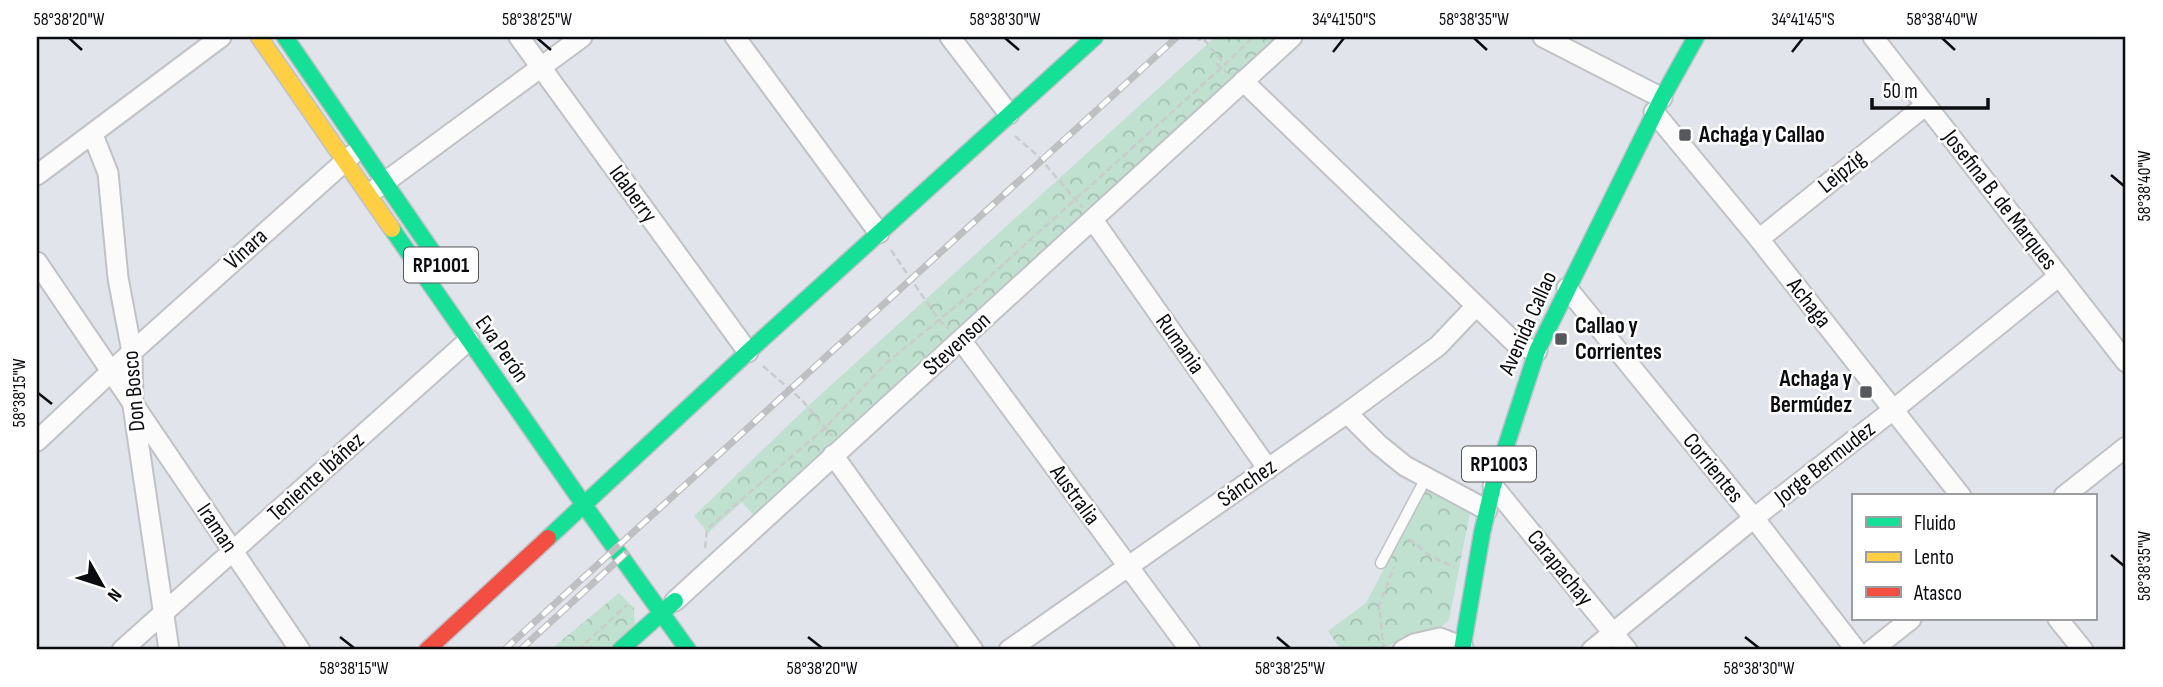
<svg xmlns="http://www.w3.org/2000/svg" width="2163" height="687" viewBox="0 0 2163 687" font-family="'Sofia Sans Condensed',sans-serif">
  <defs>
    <pattern id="park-crowns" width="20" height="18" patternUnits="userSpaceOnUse" patternTransform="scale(1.75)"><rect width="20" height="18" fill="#c0e1cf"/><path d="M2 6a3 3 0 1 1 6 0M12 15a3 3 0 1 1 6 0" fill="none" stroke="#a4c0b1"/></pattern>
  </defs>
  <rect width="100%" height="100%" fill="#e2e4eb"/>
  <g fill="url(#park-crowns)">
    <polygon points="1215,37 1284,37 755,517 742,502 708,533 694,516 808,406"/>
    <polygon points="1427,487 1471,508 1449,620 1440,628 1425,634 1402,637 1383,650 1341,650 1328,631 1366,603"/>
    <polygon points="619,593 634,608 635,627 608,650 550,650"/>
  </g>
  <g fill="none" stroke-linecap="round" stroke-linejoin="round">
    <defs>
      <polyline id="lane" points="1381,563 1426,478"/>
      <g id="street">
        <polyline points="519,37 748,352"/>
        <polyline points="735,37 879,233"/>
        <polyline points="950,37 1009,114"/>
        <polyline points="1543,37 1662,98"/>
        <polyline points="1873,37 2126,362"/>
        <polyline points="1243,81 1516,344 1537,351"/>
        <polyline points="1654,112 1759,239 1961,496"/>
        <polyline points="93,135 108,173 118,278 132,352 133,406 169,650"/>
        <polyline points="37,175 221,37"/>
        <polyline points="377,188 582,37"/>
        <polyline points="1093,220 1268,469"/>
        <polyline points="1759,239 1926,105"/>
        <polyline points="37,262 300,650"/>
        <polyline points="1567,288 1754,518 1856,650"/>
        <polyline points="961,340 1190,650"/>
        <polyline points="1347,413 1378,444 1405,466 1487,510"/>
        <polyline points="37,441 132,352 352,155"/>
        <polyline points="833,455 973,650"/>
        <polyline points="1493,486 1627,650"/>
        <polyline points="2064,496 2126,447"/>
        <polyline points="675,601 1292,37"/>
        <polyline points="2058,619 2083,650"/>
        <polyline points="122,650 469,340"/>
        <polyline points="1009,650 1347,413 1438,346 1476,306"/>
        <polyline points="1403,650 1414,644 1440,638 1463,647"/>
        <polyline points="1592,650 1754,518 1893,410 2059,276"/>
        <polyline points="1872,650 1911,619"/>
      </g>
      <g id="fast">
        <polyline points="285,37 447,273"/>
        <polyline points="392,229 584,505 688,650"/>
        <polyline points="548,538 748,352 1095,37"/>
        <polyline points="620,650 675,601"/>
        <polyline points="1462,650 1482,533 1493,486 1537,351 1662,98 1696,37"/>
      </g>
      <polyline id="slow" points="259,37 392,229"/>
      <polyline id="jam" points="427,650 548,538"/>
    </defs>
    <use href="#lane" stroke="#c0c2c7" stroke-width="13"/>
    <use href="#street" stroke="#c0c2c7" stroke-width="23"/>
    <use href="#fast" stroke="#c0c2c7" stroke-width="19"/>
    <use href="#slow" stroke="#c0c2c7" stroke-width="19"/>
    <use href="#jam" stroke="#c0c2c7" stroke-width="19"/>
    <g stroke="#cacbcd" stroke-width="2.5" stroke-dasharray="7 3.5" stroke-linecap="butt">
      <polyline points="1198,37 1199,40 1202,37 1221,60 1217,64 1227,73"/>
      <polyline points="1015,136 1038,156 1083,208"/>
      <polyline points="891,250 939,320 949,329"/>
      <polyline points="763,366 802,400 832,436"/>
      <polyline points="1409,539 1432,557 1454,567"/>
      <polyline points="705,548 707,529 825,428 884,365 967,297 1221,68 1253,37"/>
      <polyline points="578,650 627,605"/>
      <polyline points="1384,650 1379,605 1394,567"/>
    </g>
    <use href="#lane" stroke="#fbfbfc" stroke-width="10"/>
    <use href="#street" stroke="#fbfbfc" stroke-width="19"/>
    <use href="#fast" stroke="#16e098" stroke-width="16"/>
    <use href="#slow" stroke="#ffcf43" stroke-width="16"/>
    <use href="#jam" stroke="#f24e42" stroke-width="16"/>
    <defs>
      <g id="rail">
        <polyline points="504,650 1177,37"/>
        <polyline points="520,650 625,554"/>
      </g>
    </defs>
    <use href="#rail" stroke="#bebfc0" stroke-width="7"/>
    <use href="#rail" stroke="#fff" stroke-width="4.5" stroke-dasharray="13" stroke-linecap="butt"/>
  </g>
  <path fill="none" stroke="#0b0c10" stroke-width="2.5" d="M69 38 82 50M537 38 551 50M1005 38 1019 50M1474 38 1487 50M1942 38 1955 50M1333 52 1344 38M1792 52 1803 38M2111 175 2124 186M38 393 52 404M2111 555 2124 566M340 637 354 648M808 637 822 648M1277 637 1290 648M1745 637 1759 648"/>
  <g fill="#56585d" stroke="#fff" stroke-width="2.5">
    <rect x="1678" y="128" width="14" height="14" rx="3.5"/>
    <rect x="1554" y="332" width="14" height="14" rx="3.5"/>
    <rect x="1859" y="385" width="14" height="14" rx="3.5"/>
  </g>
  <g text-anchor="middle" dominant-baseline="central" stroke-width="5" stroke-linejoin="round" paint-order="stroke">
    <g fill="#fff" stroke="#545558" stroke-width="2">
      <rect x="404" y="247.5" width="74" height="35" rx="5"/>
      <rect x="1462" y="446.5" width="74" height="35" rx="5"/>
    </g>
    <g font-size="21" font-weight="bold" fill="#0b0c10">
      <text x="441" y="265">RP1001</text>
      <text x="1499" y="464">RP1003</text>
    </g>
    <g font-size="23" font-weight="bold" fill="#0b0c10" stroke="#fff" text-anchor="start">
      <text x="1699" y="135">Achaga y Callao</text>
      <text x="1575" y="326">Callao y<tspan x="1575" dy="26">Corrientes</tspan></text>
      <text x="1852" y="379" text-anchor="end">Achaga y<tspan x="1852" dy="26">Bermúdez</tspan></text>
    </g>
    <g font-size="23" fill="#0b0c10" stroke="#fff">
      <text transform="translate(1842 172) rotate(-39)">Leipzig</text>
      <text transform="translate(633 194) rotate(54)">Idaberry</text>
      <text transform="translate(2000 200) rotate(52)">Josefina B. de Marques</text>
      <text transform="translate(246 249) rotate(-42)">Vinara</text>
      <text transform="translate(1809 303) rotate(52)">Achaga</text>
      <text transform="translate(1528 323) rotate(-66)">Avenida Callao</text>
      <text transform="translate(957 344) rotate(-42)">Stevenson</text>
      <text transform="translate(1180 344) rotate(55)">Rumania</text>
      <text transform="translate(502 349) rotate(55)">Eva Perón</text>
      <text transform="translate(134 391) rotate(-95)">Don Bosco</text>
      <text transform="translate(1825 463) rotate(-38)">Jorge Bermudez</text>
      <text transform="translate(1713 468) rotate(51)">Corrientes</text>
      <text transform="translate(316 477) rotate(-42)">Teniente Ibáñez</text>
      <text transform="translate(1247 483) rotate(-35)">Sánchez</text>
      <text transform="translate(1075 495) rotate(54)">Australia</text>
      <text transform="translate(217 528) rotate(56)">Iraman</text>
      <text transform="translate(1560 568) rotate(51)">Carapachay</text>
    </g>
  </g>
  <rect width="2163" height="687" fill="none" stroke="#ffffff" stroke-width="77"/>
  <rect x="1852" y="494" width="245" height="126" fill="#ffffff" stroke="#9d9e9f" stroke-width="2"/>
  <rect x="1866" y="517" width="35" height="10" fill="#16e098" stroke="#9d9e9f" stroke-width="2"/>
  <text x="1914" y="530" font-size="21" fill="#0b0c10">Fluido</text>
  <rect x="1866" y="552" width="35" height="10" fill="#ffcf43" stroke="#9d9e9f" stroke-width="2"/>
  <text x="1914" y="564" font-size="21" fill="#0b0c10">Lento</text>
  <rect x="1866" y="587" width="35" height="10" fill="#f24e42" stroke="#9d9e9f" stroke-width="2"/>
  <text x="1914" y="600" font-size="21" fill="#0b0c10">Atasco</text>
  <g transform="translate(102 585) rotate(129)" stroke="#ffffff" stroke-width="5" paint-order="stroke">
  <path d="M0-5L12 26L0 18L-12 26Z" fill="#0b0c10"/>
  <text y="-10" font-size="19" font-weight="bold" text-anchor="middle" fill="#0b0c10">N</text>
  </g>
  <path d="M1872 98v10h116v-10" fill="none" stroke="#0b0c10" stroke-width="3.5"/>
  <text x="1883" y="98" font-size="21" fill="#0b0c10" stroke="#ffffff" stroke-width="5" paint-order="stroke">50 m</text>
  <rect x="38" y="38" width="2086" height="610" fill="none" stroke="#0b0c10" stroke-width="2.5"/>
  <g font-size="18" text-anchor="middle" fill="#0b0c10">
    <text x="69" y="25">58°38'20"W</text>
    <text x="537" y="25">58°38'25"W</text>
    <text x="1005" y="25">58°38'30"W</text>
    <text x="1344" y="25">34°41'50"S</text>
    <text x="1474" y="25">58°38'35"W</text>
    <text x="1803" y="25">34°41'45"S</text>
    <text x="1942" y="25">58°38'40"W</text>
    <text transform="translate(2144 186) rotate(-90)" y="6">58°38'40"W</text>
    <text transform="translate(19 393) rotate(-90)" y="6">58°38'15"W</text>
    <text transform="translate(2144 566) rotate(-90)" y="6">58°38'35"W</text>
    <text x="354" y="674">58°38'15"W</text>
    <text x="822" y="674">58°38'20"W</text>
    <text x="1290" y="674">58°38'25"W</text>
    <text x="1759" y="674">58°38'30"W</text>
  </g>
</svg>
